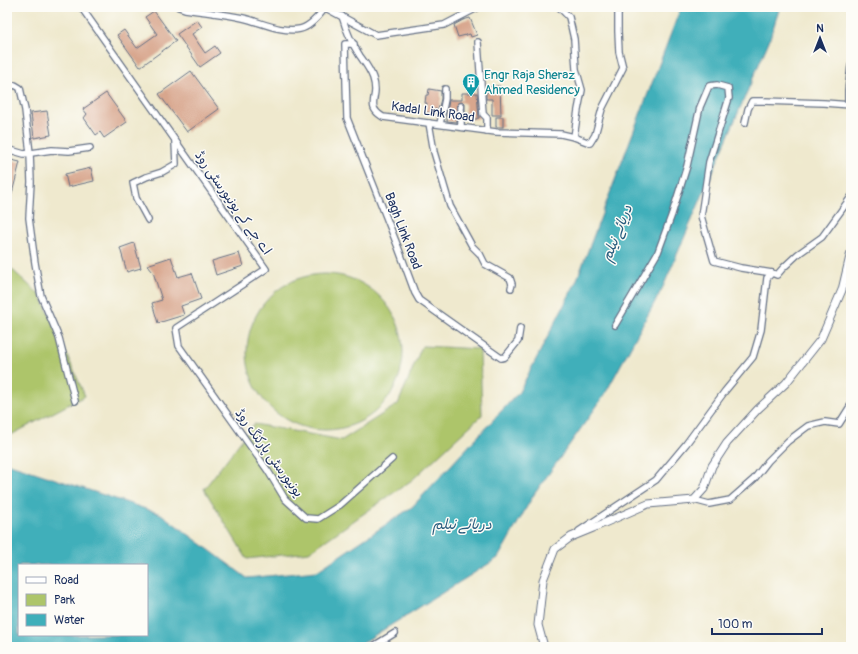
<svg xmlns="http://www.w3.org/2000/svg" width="858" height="654" viewBox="0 0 858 654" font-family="Pangolin,'Playpen Sans Arabic',sans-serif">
  <rect width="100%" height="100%" fill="#fdfcf7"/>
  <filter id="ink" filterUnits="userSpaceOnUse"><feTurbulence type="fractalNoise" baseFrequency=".025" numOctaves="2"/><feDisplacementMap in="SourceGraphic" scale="8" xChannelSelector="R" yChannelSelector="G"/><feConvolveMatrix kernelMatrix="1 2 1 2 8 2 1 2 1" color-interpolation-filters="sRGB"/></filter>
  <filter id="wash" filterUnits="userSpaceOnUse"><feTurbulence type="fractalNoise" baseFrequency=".012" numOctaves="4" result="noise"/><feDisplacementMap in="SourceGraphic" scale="16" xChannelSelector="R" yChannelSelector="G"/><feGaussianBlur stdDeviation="0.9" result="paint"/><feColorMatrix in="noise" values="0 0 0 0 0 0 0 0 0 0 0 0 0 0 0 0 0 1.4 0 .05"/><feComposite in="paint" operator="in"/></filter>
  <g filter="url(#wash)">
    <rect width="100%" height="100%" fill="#efe9ce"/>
    <g fill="#adc56a" stroke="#647a64">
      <polygon points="7,265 41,296 85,396 7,437"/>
      <circle cx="325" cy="352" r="78"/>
      <polygon points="422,346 480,349 482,415 412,480 309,552 247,559 204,489 254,424 342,440 398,404"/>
    </g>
    <path fill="#3fafba" stroke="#2d6f8c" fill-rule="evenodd" d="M681 7H780L769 41 663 287 604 396 533 496 498 558 356 647H7V463L161 514 247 578 317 571 412 507 519 392 576 282ZM19 565H147V635H19Z"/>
    <g id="blocks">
      <g fill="#d8a68d">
        <polygon points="154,11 176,41 140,67 117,35 124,30 137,48 157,34 145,17"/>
        <polygon points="470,18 477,35 471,37 470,34 458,37 454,25 463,20"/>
        <polygon points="197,20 202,27 192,34 205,53 215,46 220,53 200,67 177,34"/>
        <polygon points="191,71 219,109 187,132 159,94"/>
        <polygon points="491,86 500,86 501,115 492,115 492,99 486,99 486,93 487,93 487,88 491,87"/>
        <polygon points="429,89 441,91 441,99 438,110 435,109 435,114 425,112 427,103 425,103 426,95 428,95"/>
        <polygon points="106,93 127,122 104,138 100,132 96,135 84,118 87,114 83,109"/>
        <polygon points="462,93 477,93 479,118 477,118 477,119 470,119 470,114 465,114 465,104 461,102 459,103 457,106 457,122 447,121 447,112 449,100 462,100"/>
        <polygon points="47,111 51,135 34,138 31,113"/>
        <rect x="496" y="117" width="7" height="10"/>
        <polygon points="7,159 20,162 9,205 7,205"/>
        <polygon points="91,168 94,181 68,187 65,174"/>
        <polygon points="134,243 141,268 127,272 120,248"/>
        <polygon points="239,253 243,266 216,275 212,261"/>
        <polygon points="171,257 178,277 192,273 201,299 181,306 184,315 158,323 152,303 162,300 153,272 147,265"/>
      </g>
    </g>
  </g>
  <g filter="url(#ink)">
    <use href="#blocks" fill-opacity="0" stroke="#657085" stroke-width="1"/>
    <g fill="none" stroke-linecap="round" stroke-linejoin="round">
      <defs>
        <g id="minor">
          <polyline points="81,7 266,269 176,328 179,346 268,471 285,499 306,518 318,519 340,505 392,459"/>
          <path d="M179 7 185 9C204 12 224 14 243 18 261 22 281 33 300 29 310 27 319 16 325 8"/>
          <polyline points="324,7 376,35 444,25 479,7"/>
          <polyline points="559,7 569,17 574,39 576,69 582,90 578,110 574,137"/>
          <path d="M342 16C346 30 352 44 360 56 365 63 370 69 373 78 374 81 375 86 375 90 375 96 372 103 374 108 376 113 380 115 383 117L496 132 561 134 574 137 590 143 595 135 602 109 623 68 619 52 618 31V14L622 7"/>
          <polyline points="478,42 483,114 487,118 487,131"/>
          <polyline points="354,44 345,44 347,118 398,247 415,293 419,300 501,358 505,357 518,341 520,328"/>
          <polyline points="851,66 848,90 848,101 851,104"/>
          <polyline points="7,88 15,85 20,88 25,110 30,153 31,182 29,218 35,263 41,296 59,338 75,401"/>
          <polyline points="461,106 461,127"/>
          <polyline points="429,123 434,152 450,206 472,246 480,254 485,264 510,278 512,284 511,288"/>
          <polyline points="745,123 748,109 752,101 763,101 824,103 851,105"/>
          <polyline points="440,124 445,99 445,89"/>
          <polyline points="7,149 24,154 52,150 69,151 90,148"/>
          <polyline points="148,220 136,198 133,183 146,177 162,172 176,164 175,142"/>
          <polyline points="615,325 658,252 672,214 687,166 700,107 709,86 717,85 728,88 729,98 709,162 701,216 714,261 741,268 772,273 777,275 783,268 798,254 822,237 851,197"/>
          <polyline points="694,500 709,504 730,500 754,479 768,461 788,441 808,426 825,422 839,424 851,405"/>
          <polyline points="579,531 656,480 686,444 725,391 753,357 761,330 767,278 772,273"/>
          <polyline points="372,647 395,633"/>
        </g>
        <polyline id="tertiary" points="544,647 538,625 543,580 555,549 571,537 593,528 648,504 694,500 704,489 712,466 727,443 758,409 786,383 821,339 842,290 851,252"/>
      </defs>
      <use href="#minor" stroke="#657085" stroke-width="8"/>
      <use href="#tertiary" stroke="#657085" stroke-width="9"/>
      <use href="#minor" stroke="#fff" stroke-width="5.5"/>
      <use href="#tertiary" stroke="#fff" stroke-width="7"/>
    </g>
  </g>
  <defs>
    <symbol id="building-pin" viewBox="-11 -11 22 30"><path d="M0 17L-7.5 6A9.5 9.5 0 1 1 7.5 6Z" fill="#0f9aa8" stroke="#fdfcf7"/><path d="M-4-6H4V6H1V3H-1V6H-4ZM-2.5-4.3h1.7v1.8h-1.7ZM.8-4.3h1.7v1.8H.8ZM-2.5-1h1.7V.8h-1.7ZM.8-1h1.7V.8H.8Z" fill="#fff"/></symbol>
  </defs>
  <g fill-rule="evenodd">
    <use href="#building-pin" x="461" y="72" width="20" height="27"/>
  </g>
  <g text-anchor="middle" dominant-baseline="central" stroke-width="3" stroke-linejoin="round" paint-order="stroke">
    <g font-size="13" fill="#0d838f" stroke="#fdfcf7" text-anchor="start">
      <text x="484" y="75">Engr Raja Sheraz<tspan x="484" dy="15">Ahmed Residency</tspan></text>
    </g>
    <g font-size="13" fill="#1b2f5e" stroke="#fdfcf7">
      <text transform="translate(433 112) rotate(8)">Kadal Link Road</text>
      <text transform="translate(233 203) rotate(55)">اے جے کے یونیورسٹی روڈ</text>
      <text transform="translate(403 231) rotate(69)">Bagh Link Road</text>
      <text transform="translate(269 453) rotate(54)">یونیورسٹی پارکنگ روڈ</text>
    </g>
    <g font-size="14" font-style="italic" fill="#285c7e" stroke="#fdfcf7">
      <text transform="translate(617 233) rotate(-68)">دریائے نیلم</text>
      <text x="462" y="524">دریائے نیلم</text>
    </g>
  </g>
  <rect width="858" height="654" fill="none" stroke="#fdfcf7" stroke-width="24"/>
  <rect x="18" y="564" width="130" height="72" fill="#fdfcf7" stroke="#a3aaba"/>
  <rect x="26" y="577" width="20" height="6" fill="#ffffff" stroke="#a3aaba"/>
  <text x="54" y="584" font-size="12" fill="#1b2f5e">Road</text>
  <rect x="26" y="594" width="20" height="12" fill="#adc56a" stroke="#a3aaba"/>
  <text x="54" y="604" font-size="12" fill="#1b2f5e">Park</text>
  <rect x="26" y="614" width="20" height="12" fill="#3fafba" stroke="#a3aaba"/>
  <text x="54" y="624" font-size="12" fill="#1b2f5e">Water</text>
  <g transform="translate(820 38)" stroke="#fdfcf7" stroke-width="3" paint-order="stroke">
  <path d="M0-3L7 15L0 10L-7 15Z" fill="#1b2f5e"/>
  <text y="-6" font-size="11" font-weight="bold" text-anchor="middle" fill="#1b2f5e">N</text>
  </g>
  <path d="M712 628v6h110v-6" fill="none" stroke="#1b2f5e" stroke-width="2"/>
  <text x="718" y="628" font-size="12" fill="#1b2f5e" stroke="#fdfcf7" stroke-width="3" paint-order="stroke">100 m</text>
</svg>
